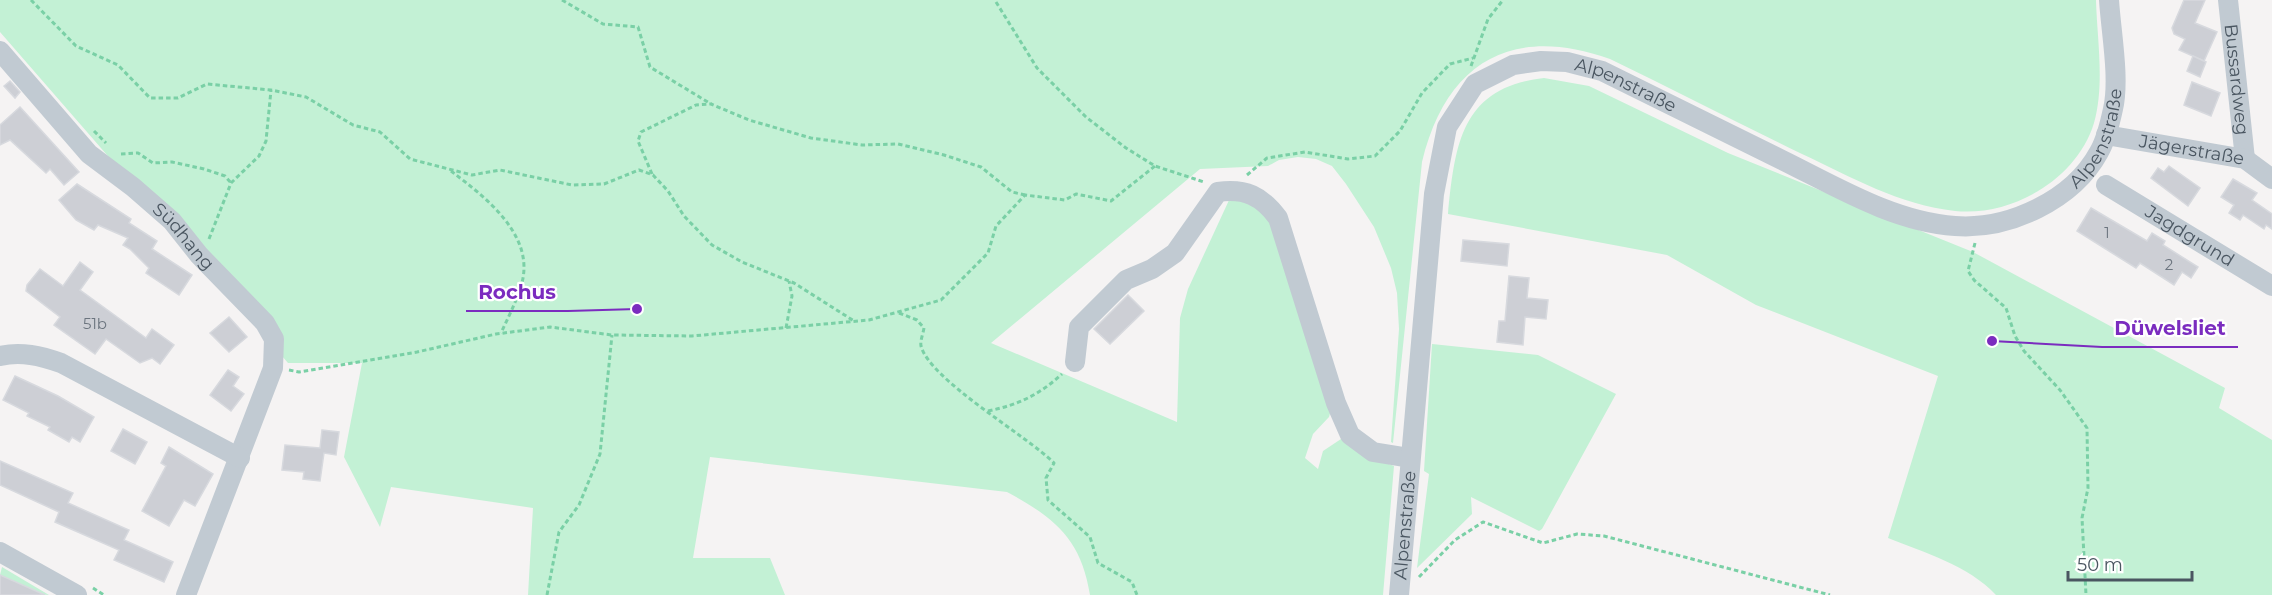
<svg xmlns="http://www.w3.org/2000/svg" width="2272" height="595" viewBox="0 0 2272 595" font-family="Montserrat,sans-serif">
  <rect width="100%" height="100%" fill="#f5f3f3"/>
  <g fill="#c3f1d5">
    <path d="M0 0H2096C2097 39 2105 84 2094 123 2077 179 2012 217 1955 211 1900 205 1851 177 1802 154 1738 123 1674 90 1610 59 1512 24 1446 62 1422 162L1393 443 1391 442 1399 329 1397 293 1391 268 1374 227 1346 184 1332 166 1316 159 1298 157 1279 160 1268 166 1200 169 991 343 1177 422 1180 318 1188 289 1230 198 1238 197 1268 214 1331 410 1329 417 1313 434 1305 458 1318 469 1323 451 1344 437 1364 455 1394 466 1383 595H1090C1081 539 1055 518 1007 492L710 457 693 558H770L785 595H528L533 508 391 487 380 527 344 457 362 363H288L0 32Z"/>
    <path d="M1544 78 1589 86 1728 153 1973 252 2225 388 2219 408 2272 440V595H1996C1968 565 1925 553 1888 538L1938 376 1756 305 1667 255 1448 214C1455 143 1462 87 1544 78Z"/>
    <polygon points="1432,344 1538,355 1616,394 1542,529 1539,531 1471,497 1472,514 1417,568 1429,474 1424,471"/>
    <path d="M2 567 49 595C32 595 16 582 0 575Z"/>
  </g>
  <g fill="#cdcfd5" stroke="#d7d9de" stroke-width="1.5">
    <polygon points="2184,0 2205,0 2195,23 2217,32 2204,61 2179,50 2185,39 2174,34 2172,28"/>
    <polygon points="2193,56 2206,62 2200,77 2187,71"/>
    <polygon points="10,81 20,92 15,98 4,86"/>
    <polygon points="2192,82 2220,93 2211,116 2184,105"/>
    <polygon points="20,107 79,172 64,185 50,169 46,173 10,140 0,145 0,125"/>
    <polygon points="2169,166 2200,188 2188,206 2151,178 2158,168 2164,172"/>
    <polygon points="2233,179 2257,193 2252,200 2272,214 2272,229 2266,225 2264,229 2243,215 2240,220 2229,213 2234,205 2221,197"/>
    <polygon points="77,184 131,219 129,223 157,241 152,249 192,275 179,295 146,273 149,268 130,249 123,245 128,238 98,225 94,230 76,220 59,200"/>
    <polygon points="2091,208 2147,241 2152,233 2165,241 2163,245 2198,267 2191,278 2182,272 2174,285 2140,263 2136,268 2077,231"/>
    <polygon points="1463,240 1509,244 1507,266 1461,261"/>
    <polygon points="80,262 93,272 80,290 146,338 152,329 174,345 160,364 152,358 140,363 106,339 95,354 54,325 60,317 26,291 27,285 40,269 63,286"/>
    <polygon points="1509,276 1529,278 1527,298 1548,300 1546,319 1525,317 1523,345 1497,342 1499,321 1505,321"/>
    <polygon points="1128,295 1144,311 1110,344 1094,329"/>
    <polygon points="229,317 247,337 229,352 210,333"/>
    <polygon points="228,370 239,377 233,386 244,394 231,411 210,395"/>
    <polygon points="15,376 58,396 94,417 80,442 72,437 69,442 48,430 50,427 27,416 29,413 3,400"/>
    <polygon points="123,429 147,442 135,464 111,451"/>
    <polygon points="322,430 339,432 336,455 324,453 320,481 303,479 304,472 282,470 285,445 320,448"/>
    <polygon points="169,447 213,474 195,506 184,500 169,526 142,511 166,466 161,463"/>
    <polygon points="0,461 73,493 68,503 129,530 124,540 173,562 164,582 114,560 119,550 55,522 59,512 0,485"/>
    <polygon points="0,575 45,595 0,595"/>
  </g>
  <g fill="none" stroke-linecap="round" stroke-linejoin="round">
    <g stroke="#7ad0a6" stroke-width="3" stroke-dasharray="4.5 3" stroke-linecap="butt">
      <polyline points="31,0 76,46 118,65 150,98 178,98 207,84 271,90 306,97 353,125 380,132 410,159 472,175 500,170 572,185 604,184 639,170 653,175 668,191 684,216 712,245 742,262 794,283 854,321"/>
      <polyline points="562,0 603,24 638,27 650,67 711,104"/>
      <polyline points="996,2 1037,68 1086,117 1126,148 1155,166 1204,182"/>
      <polyline points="1471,66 1488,19 1503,0"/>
      <polyline points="94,131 106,143"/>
      <polyline points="121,154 138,153 153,163 172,162 204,169 225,176 231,183"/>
      <path d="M451 171C485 197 537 236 521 286 516 302 508 318 501 333"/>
      <polyline points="652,174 638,141 641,132 696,105 711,104 749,120 811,138 862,145 898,144 944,155 981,167 1012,192 1025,195"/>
      <polyline points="1247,175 1267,158 1305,152 1348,159 1375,156 1400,131 1422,93 1450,64 1473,58"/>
      <polyline points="209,239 231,183 259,156 266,141 271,90"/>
      <polyline points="1975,243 1968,271 1974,280 2006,308 2015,336 2024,351 2060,390 2087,428 2088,488 2082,518 2086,595"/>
      <path d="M899 313 917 320 924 328C923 334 920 341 921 346 930 380 1026 435 1054 463L1046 478 1048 500 1090 537 1098 563 1132 582 1137 595"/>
      <polyline points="786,328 792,296 789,281"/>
      <polyline points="289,370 299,372 417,352 496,334 550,327 612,335 692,336 869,320 941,300 988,253 996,226 1025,195 1065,200 1076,194 1111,201 1155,166"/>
      <path d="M988 411C1018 405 1039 395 1062 374"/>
      <polyline points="1419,577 1455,540 1483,522 1543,543 1577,534 1604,536 1830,595"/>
      <polyline points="93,588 104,595"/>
      <polyline points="547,595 559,532 579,505 600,454 612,335"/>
    </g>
    <g stroke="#c1cad2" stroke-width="20">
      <path id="s1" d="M2228 0 2245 159"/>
      <path id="s2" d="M0 51 89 154 133 187 172 221 199 255 265 323 274 339 273 368 186 595"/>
      <path id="s3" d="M2106 135 2245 159 2272 179"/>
      <path id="s4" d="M2106 185 2272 286"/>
      <path d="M0 356C21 351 41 356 61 363L240 458"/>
      <path d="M1075 362 1079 327 1126 280 1152 269 1175 253 1218 192C1245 188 1262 196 1278 218L1336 403 1350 435 1373 452 1410 458"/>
      <polyline points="0,552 77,595"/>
      <path id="s5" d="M1399 595 1434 194 1447 127 1475 84 1513 65 1541 61 1567 62 1602 71C1662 101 1722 130 1782 160 1835 186 1894 222 1955 226 2009 230 2073 200 2099 152 2106 140 2110 123 2113 109 2120 79 2111 32 2109 0"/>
    </g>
  </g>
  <g text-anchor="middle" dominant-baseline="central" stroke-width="4.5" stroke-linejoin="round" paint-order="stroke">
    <g font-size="15" fill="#6b747e">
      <text x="2107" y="232">1</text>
      <text x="2169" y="264">2</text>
      <text x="95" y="323">51b</text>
    </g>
    <g font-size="18" fill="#4a5661" stroke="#fff">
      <text stroke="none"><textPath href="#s1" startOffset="80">Bussardweg</textPath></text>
      <text stroke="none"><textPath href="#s5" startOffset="682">Alpenstraße</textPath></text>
      <text stroke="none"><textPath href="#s5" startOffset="1224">Alpenstraße</textPath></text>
      <text stroke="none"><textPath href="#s3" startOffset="87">Jägerstraße</textPath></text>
      <text stroke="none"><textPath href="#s4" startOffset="98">Jagdgrund</textPath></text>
      <text stroke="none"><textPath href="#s2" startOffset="262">Südhang</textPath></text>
      <text stroke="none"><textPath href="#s5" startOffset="70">Alpenstraße</textPath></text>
    </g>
  </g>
  <path fill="none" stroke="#7b2cbf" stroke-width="2" d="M637 309L568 311H466M1992 341L2102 347H2238"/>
  <g fill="#7b2cbf" stroke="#fff" stroke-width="2">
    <circle cx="637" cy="309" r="6"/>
    <circle cx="1992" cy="341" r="6"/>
  </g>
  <g font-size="20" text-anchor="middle" font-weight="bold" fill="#7b2cbf" stroke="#fff" stroke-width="4.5" stroke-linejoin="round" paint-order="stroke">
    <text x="517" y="299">Rochus</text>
    <text x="2170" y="335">Düwelsliet</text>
  </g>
  <path d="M2068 571v9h124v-9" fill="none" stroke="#4a5661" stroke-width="3"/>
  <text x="2077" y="571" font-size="18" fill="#4a5661" stroke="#ffffff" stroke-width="4.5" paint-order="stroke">50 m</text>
</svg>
